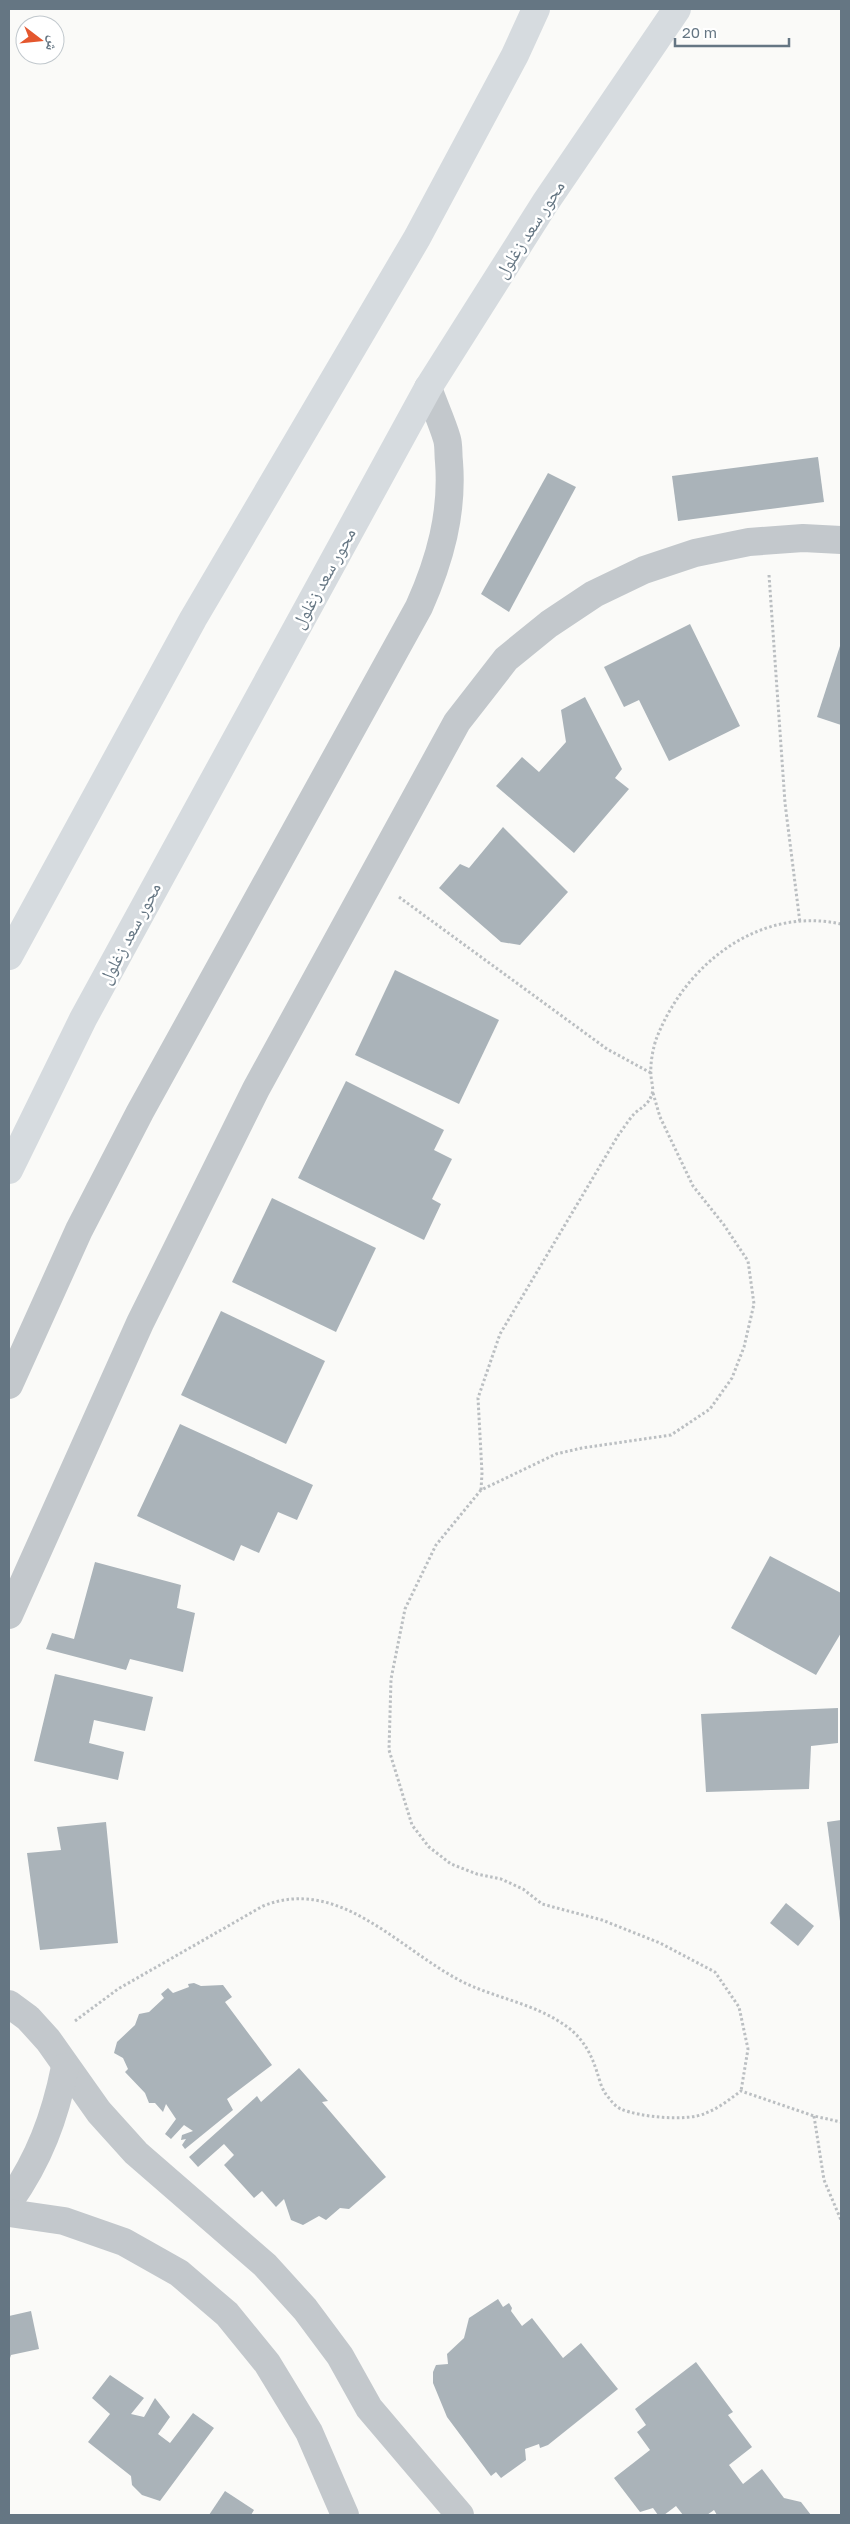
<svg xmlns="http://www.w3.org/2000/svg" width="850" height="2524" viewBox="0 0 850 2524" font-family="'Golos Text','Noto Naskh Arabic',sans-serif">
  <rect width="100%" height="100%" fill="#fafaf8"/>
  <g fill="#aab3b9">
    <polygon points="818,457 824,502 678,521 672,476"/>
    <polygon points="548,473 576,487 509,612 481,594"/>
    <polygon points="690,624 740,726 669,761 639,700 624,707 604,667"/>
    <polygon points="841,643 841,725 817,717"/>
    <polygon points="585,697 622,769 615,778 629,789 574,853 496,786 522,757 539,772 566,742 561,710"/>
    <polygon points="503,827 568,892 520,945 501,942 439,888 460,864 469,868"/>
    <polygon points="395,970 499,1020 459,1104 355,1055"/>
    <polygon points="346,1081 444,1130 434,1150 452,1159 432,1199 441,1204 424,1240 298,1178"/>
    <polygon points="272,1198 376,1248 336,1332 232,1282"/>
    <polygon points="221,1311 325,1361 286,1444 181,1395"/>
    <polygon points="180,1424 313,1485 297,1520 278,1512 259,1553 241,1545 234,1561 137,1516"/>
    <polygon points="770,1556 841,1593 841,1633 816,1675 731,1628"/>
    <polygon points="95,1562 181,1585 177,1608 195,1613 183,1672 130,1659 126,1670 46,1649 52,1633 74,1639"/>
    <polygon points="55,1674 153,1697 145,1731 94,1720 89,1743 124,1752 118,1780 34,1761"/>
    <polygon points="838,1708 838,1743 811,1746 809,1789 706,1792 701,1714"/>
    <polygon points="841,1820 841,1921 840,1921 827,1822"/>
    <polygon points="106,1822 118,1943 40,1950 27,1853 61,1850 57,1827"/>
    <polygon points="786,1903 814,1926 798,1946 770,1923"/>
    <polygon points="194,1983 201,1986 223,1985 232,1997 225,2002 272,2065 227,2099 233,2110 185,2149 182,2145 186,2139 181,2140 182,2135 193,2131 184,2125 171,2139 165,2134 176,2119 166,2104 163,2112 155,2103 149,2103 145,2093 125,2072 128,2069 123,2058 114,2053 117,2042 135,2025 139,2014 149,2012 164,1998 161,1994 168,1988 173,1993 189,1987 188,1984"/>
    <polygon points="299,2068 328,2101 322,2102 386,2177 349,2209 340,2208 326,2220 319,2216 303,2225 291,2220 284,2199 276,2207 262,2191 254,2198 224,2165 234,2155 224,2144 198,2167 189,2157 257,2096 261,2102"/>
    <polygon points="498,2299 503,2307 509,2303 512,2308 511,2311 522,2326 532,2318 563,2358 581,2343 618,2389 548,2445 540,2448 539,2444 525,2449 526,2460 501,2478 496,2472 491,2476 447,2417 433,2383 433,2372 436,2365 448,2364 447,2354 464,2338 469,2318"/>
    <polygon points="31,2311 39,2349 11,2355 9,2361 9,2316"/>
    <polygon points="696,2362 733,2412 728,2415 752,2447 729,2465 743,2484 762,2469 784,2498 801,2502 811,2515 717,2515 714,2510 707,2515 683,2515 676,2506 664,2515 658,2515 653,2508 640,2512 614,2478 650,2450 637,2432 646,2425 635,2409"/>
    <polygon points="110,2375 144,2398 131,2414 144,2417 155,2398 170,2417 158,2434 170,2443 193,2413 214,2428 160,2501 142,2495 132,2485 131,2476 88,2442 110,2414 92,2398"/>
    <polygon points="225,2491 254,2510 251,2515 209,2515"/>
  </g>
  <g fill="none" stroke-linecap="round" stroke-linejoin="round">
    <g stroke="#bbbfc2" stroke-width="3" stroke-dasharray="2.5 2.5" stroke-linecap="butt">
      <polyline points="769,575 785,803 800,923"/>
      <polyline points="399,897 607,1049 651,1073"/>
      <polyline points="653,1093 660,1117 693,1186 724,1225 748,1261 754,1304 744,1347 732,1378 710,1409 671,1435 582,1448 556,1454 481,1490 436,1545 405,1609 391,1679 389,1750 412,1825 429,1847 451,1864 477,1874 501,1879 523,1889 542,1904 602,1920 660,1943 715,1972 739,2007 748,2049 741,2091"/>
      <path d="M481 1490 482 1473 478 1398 500 1334 619 1134C624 1128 629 1119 635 1113 642 1107 649 1104 652 1094 654 1088 651 1081 651 1075 650 1064 653 1047 657 1037 686 964 759 906 841 924"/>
      <path d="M75 2021 118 1989 263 1906C338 1876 397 1947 459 1980 491 1997 529 2002 560 2022 580 2034 590 2050 597 2072 599 2078 601 2087 605 2093 609 2098 615 2107 621 2109 639 2117 688 2122 706 2113 719 2108 730 2099 741 2091L814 2116 841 2122"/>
      <polyline points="814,2116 824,2180 841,2220"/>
    </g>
    <g stroke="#c3c8cc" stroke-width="28">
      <path d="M9 1385 79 1230 140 1112 419 607C440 560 453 513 449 462 448 454 449 446 447 439 442 422 434 405 428 388"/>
      <polyline points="9,1615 140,1323 256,1089 457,722 506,659 549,624 594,594 644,570 695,553 749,542 803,538 841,540"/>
      <polyline points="9,2004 28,2018 48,2040 99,2112 136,2153 265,2265 305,2309 340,2356 369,2408 460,2515"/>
      <path d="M9 2202C39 2160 55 2117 65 2067"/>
      <polyline points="9,2213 64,2221 124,2242 179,2273 227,2314 267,2363 309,2432 345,2515"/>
    </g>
    <g stroke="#d6dbdf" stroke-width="28">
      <polyline points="9,956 193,619 417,238 515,55 536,9"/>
      <polyline points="9,1170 83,1019 428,388 545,203 677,9"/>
    </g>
  </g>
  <g text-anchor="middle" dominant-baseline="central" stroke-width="5" stroke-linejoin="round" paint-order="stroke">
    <g font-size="18" fill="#657683" stroke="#fff">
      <text transform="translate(529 229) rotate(-57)">محور سعد زغلول</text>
      <text transform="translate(323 578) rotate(-61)">محور سعد زغلول</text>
      <text transform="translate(129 933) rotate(-62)">محور سعد زغلول</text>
    </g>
  </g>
  <rect width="850" height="2524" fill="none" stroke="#657683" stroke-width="20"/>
  <g transform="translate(40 40) rotate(106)"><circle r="24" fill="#ffffff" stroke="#c1c8cd"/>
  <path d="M0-4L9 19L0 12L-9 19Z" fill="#e4572e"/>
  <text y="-8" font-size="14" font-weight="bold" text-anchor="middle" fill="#657683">ش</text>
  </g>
  <path d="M675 38v8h114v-8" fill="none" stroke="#657683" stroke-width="2.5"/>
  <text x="682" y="38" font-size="15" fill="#657683" stroke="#ffffff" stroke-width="4" paint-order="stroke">20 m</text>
</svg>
